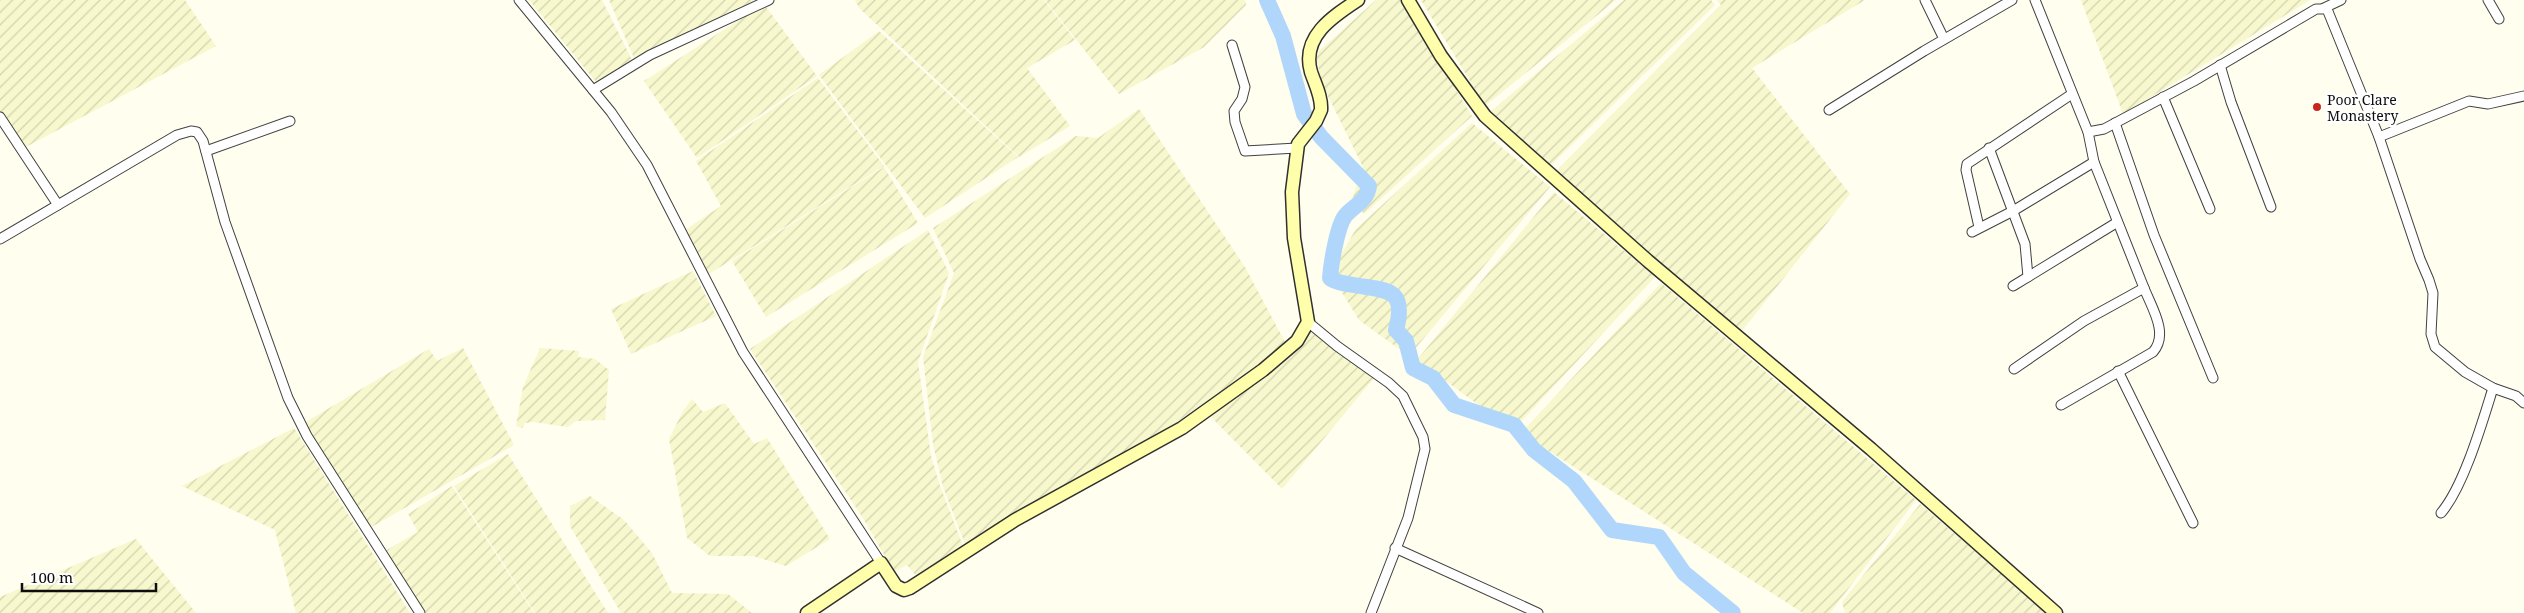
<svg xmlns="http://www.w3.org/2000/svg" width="2524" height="613" viewBox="0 0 2524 613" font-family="'Noto Serif',serif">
  <defs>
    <pattern id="farmland-furrows" width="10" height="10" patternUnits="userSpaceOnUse" patternTransform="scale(1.25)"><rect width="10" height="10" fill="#f7f8cd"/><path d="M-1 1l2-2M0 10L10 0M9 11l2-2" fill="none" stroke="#d3d3af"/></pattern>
  </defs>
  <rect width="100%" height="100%" fill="#fffeef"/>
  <g fill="url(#farmland-furrows)">
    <polygon points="0,0 185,0 216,46 22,149 0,115"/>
    <polygon points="529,0 602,0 633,62 597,83"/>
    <polygon points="609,0 755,0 634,58"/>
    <polygon points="855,0 1044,0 1075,40 1027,68 1070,126 1019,157 859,8"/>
    <polygon points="1045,0 1245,0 1246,5 1204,47 1119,94"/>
    <polygon points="1376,0 1401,0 1472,116 1364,214 1352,200 1363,167 1321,82 1316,54"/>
    <polygon points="1421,0 1616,0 1485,106"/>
    <polygon points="1624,0 1711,0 1715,5 1549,167 1491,111"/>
    <polygon points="1717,0 1865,0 1752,68 1850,194 1742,331 1554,173 1721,5"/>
    <polygon points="2081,0 2310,0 2123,114"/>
    <polygon points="764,4 817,76 697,158 644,81"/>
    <polygon points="879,31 1018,157 925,218 819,75"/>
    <polygon points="818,78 884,166 707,275 685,230 721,206 696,161"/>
    <polygon points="1139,109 1245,267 1285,342 1260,364 1162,432 965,544 943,487 933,444 923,357 954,273 933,228 1076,136 1098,138"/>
    <polygon points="1472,123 1550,187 1409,356 1359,320 1330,273 1356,229"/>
    <polygon points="884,167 918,223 766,317 732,261"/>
    <polygon points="1554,192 1655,277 1513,430 1417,360"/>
    <polygon points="928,230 949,273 918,362 931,456 939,483 963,546 918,578 907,565 894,572 863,518 750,349"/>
    <polygon points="693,271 716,316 631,354 611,309"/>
    <polygon points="1661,283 1916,500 1830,613 1803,613 1521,433"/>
    <polygon points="1310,328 1374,378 1282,489 1209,415 1275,368"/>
    <polygon points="463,348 514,445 368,529 304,423 429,349 437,361"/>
    <polygon points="540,348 579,351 578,357 595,359 609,370 605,420 576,421 568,427 534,422 525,423 522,428 516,426 523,387"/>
    <polygon points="692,399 703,412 725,403 754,444 767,438 830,539 786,566 753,556 710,556 687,538 669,439 683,411"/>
    <polygon points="294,428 410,613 296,613 275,530 182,486"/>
    <polygon points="508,454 608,613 535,613 454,486"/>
    <polygon points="452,486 534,613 426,613 385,551 418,532 408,514"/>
    <polygon points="590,496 624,520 652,553 672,593 728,594 752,613 621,613 570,526 570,506"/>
    <polygon points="1920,504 2047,613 1845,613 1842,602"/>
    <polygon points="136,539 196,613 0,613 0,597"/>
  </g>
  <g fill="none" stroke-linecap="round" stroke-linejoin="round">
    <path stroke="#b0d7fb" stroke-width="16" d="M1267 0 1283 36 1304 114 1321 137 1369 186C1367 202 1354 205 1345 216 1337 227 1331 264 1330 278 1334 282 1342 283 1348 284 1384 291 1408 285 1396 330L1406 341 1413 368 1433 378 1454 405 1514 425 1534 450 1574 481 1612 530 1659 537 1684 573 1733 613"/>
    <defs>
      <g id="street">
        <polyline points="519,0 611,112 647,165 743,352 881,563"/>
        <polyline points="1925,0 1944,39"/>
        <polyline points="2035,0 2088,132 2094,162 2144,288"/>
        <polyline points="2488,0 2499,19"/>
        <polyline points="2324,8 2341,0"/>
        <polyline points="1232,45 1245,87 1242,99 1234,111 1235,122 1245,151 1297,148"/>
        <polyline points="2220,65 2231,102 2271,207"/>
        <polyline points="593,90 650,55 769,0"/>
        <polyline points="2163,97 2210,209"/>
        <polyline points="1829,110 1924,51 2012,0"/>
        <polyline points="0,117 58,205"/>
        <polyline points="2115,123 2154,235 2213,378"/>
        <polyline points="2088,132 2104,129 2194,81 2316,9 2327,9 2379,137 2420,259 2429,280 2433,293 2431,334 2435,347 2465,372 2493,388 2516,396 2524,403"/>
        <polyline points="2379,137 2469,101 2488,104 2524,96"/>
        <polyline points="1989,148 2025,244 2028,277"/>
        <polyline points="206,151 290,121"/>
        <polyline points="1979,227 1966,170 1967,164 2072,94"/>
        <polyline points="1972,232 2013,211 2094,162"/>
        <polyline points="0,239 177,135 191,131 197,132 203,141 225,222 288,398 307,436 420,613"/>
        <polyline points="2013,286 2116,223"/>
        <polyline points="1308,322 1337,346 1389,383 1403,396 1423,437 1425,449 1408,518 1371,613"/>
        <path d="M2014 369 2084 321 2144 288C2152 308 2169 334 2153 352L2061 405"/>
        <polyline points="2118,371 2193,523"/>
        <path d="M2441 513C2464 486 2482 423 2493 388"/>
        <polyline points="1395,548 1538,613"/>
      </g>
      <g id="secondary">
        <polyline points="1408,0 1441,56 1485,116 1648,261 1871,449 2056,613"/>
        <path d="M807 613 881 563 896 586 904 590 910 588 1015 520 1182 428 1263 370 1297 341 1308 322 1294 238 1292 192 1298 144 1316 121 1321 110C1322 97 1315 84 1311 72 1301 37 1332 17 1358 0"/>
      </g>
    </defs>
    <use href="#street" stroke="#414141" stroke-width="11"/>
    <use href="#secondary" stroke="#303030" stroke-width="15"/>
    <use href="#street" stroke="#fff" stroke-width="9"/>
    <use href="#secondary" stroke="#fffeaa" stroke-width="12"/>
  </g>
  <circle fill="#ca251b" stroke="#fff" stroke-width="2" cx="2317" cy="107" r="5"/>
  <g text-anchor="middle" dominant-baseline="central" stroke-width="5" stroke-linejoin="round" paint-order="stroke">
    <g font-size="14" fill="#0e0e0e" stroke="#fff" text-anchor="start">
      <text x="2327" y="99">Poor Clare<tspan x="2327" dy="16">Monastery</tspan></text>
    </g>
  </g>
  <path d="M22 583v8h134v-8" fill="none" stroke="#0e0e0e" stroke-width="2.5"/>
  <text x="30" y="583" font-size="15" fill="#0e0e0e" stroke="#ffffff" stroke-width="4" paint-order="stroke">100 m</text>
</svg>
